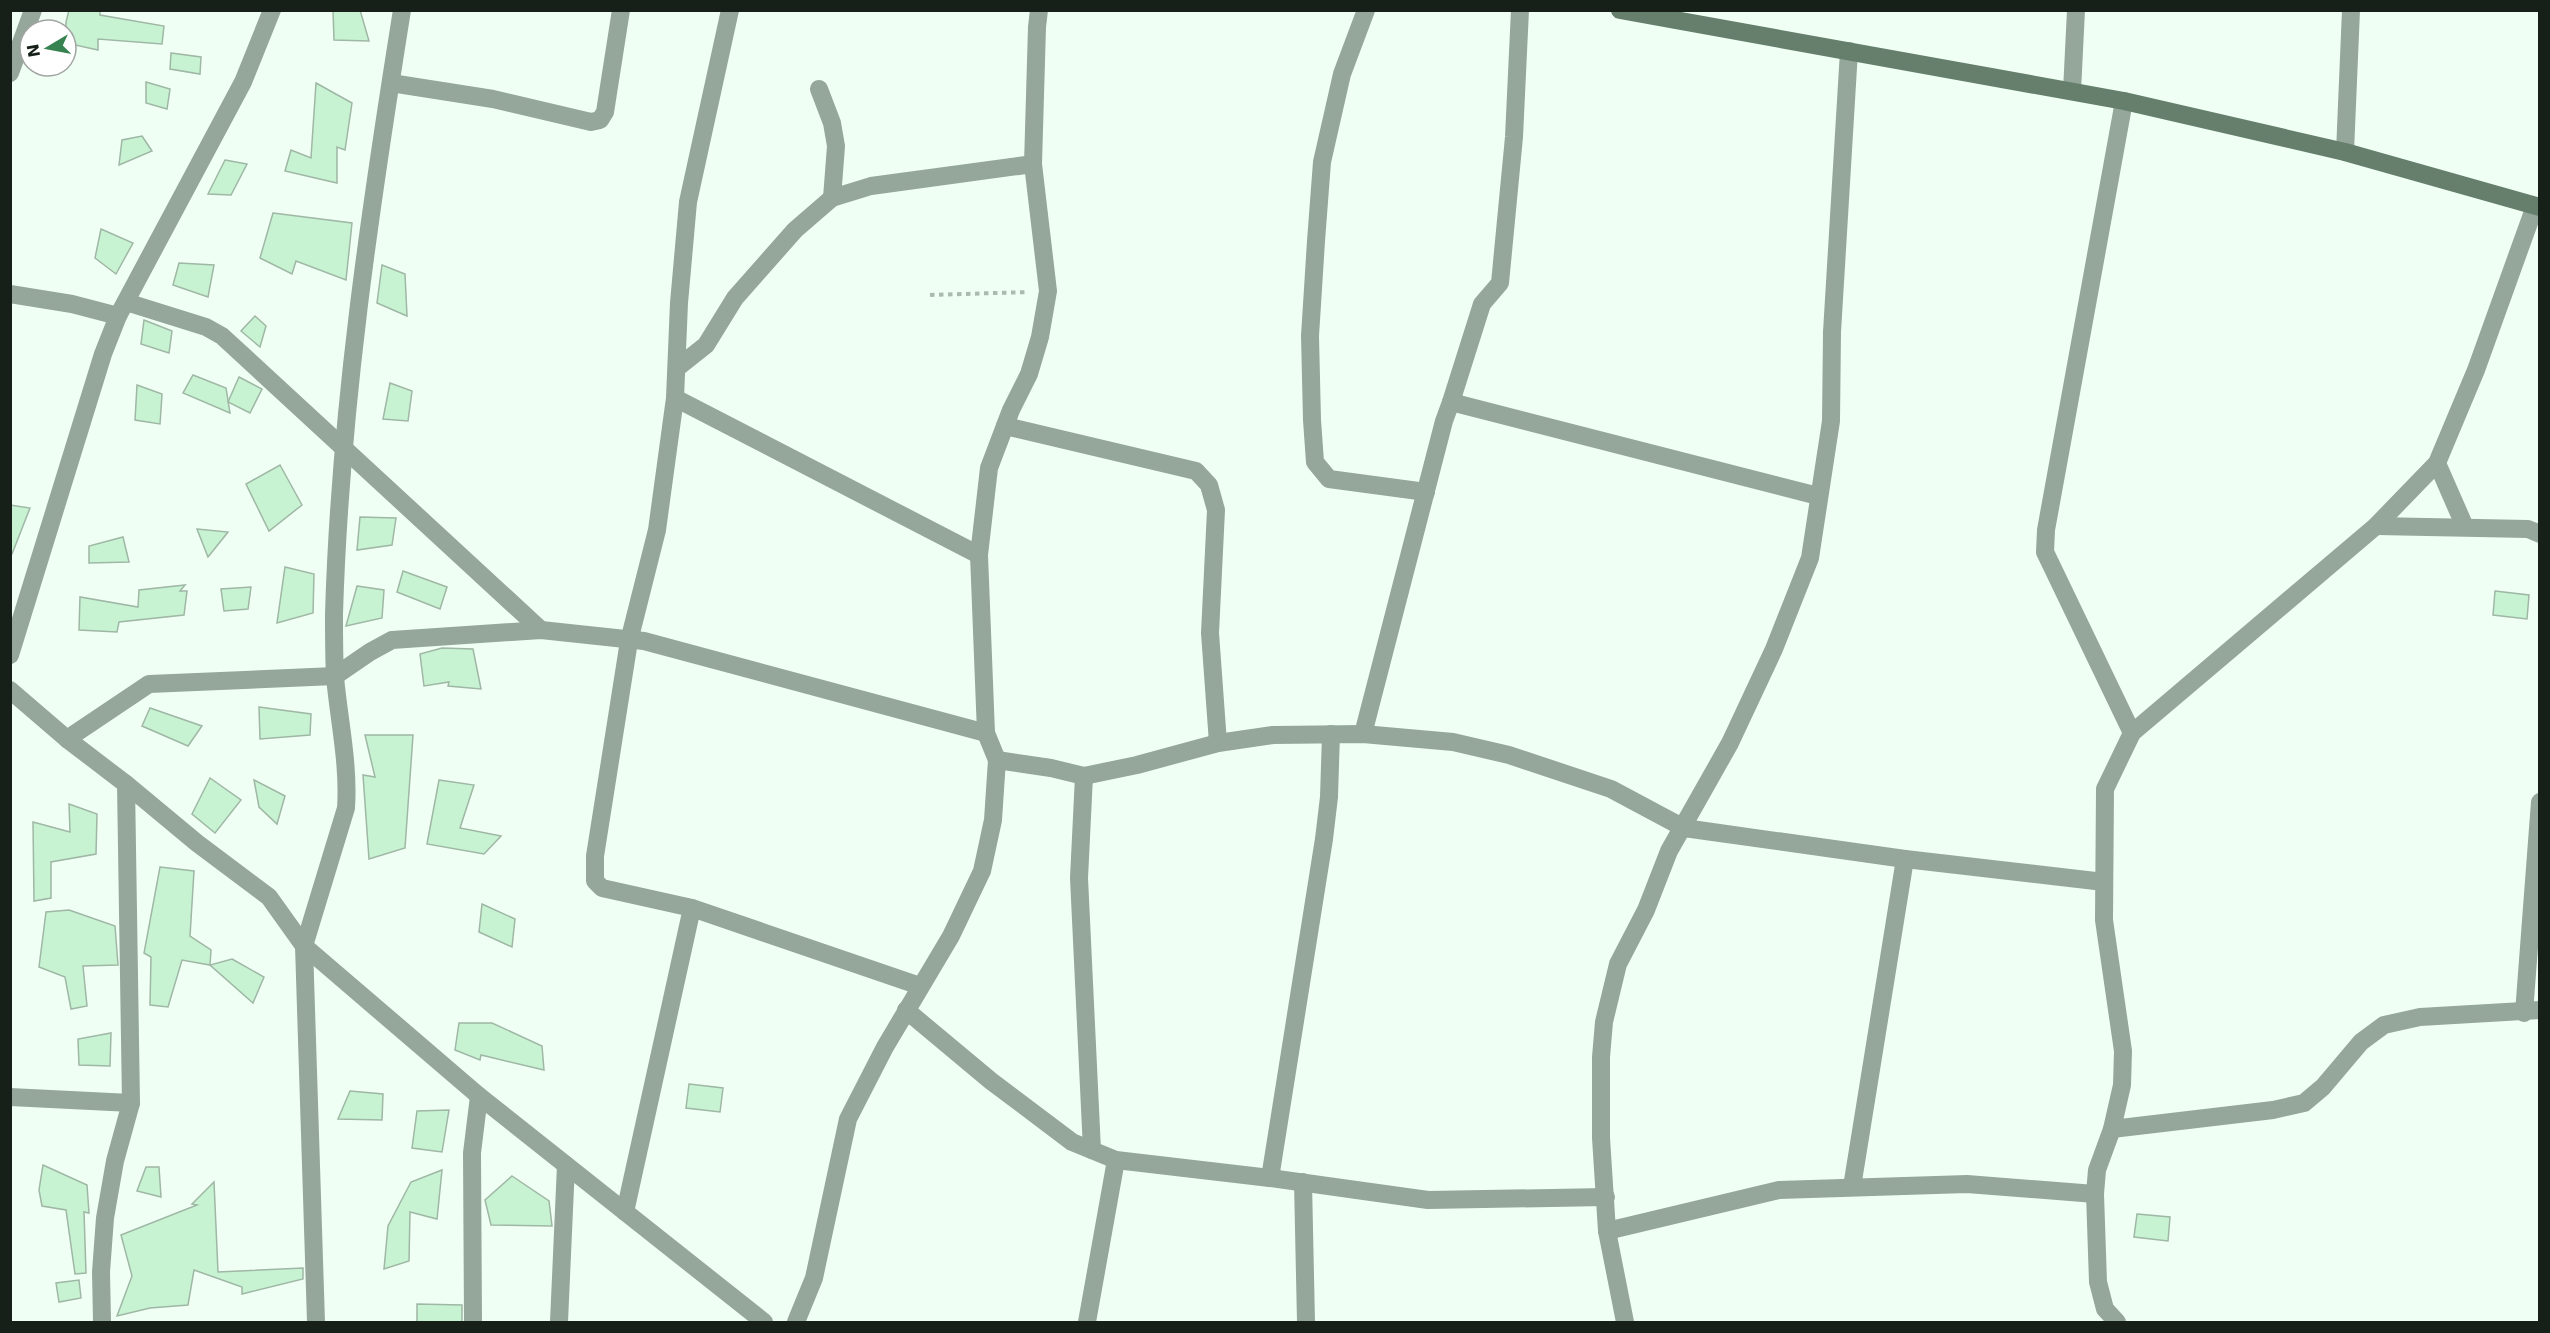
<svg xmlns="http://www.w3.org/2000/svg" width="2550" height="1333" viewBox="0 0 2550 1333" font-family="'DejaVu Sans',sans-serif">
  <rect width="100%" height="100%" fill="#f0fff4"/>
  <g fill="#c8f3d3" stroke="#9fb7a5" stroke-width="1.5">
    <polygon points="69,10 100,10 100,15 164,26 162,44 98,39 98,50 66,43 66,22"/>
    <polygon points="333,10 360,10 369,41 334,40"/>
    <polygon points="171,53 201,57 200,74 170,69"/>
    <polygon points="146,82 170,89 167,109 146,103"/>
    <polygon points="316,83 352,103 345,150 337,147 337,183 285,171 291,150 311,158"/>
    <polygon points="142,136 152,151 119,165 122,140"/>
    <polygon points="225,160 247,164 231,195 208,194"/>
    <polygon points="273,213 352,223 346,280 296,261 292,274 260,258"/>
    <polygon points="101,229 133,243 116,274 95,258"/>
    <polygon points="179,263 214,265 208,297 173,285"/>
    <polygon points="382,265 405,274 407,316 377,303"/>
    <polygon points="255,316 266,326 260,347 241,331"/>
    <polygon points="144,320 172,331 169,353 141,344"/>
    <polygon points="193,375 226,388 230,413 183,393"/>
    <polygon points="239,377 262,389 250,413 228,402"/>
    <polygon points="390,383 412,391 408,421 383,419"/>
    <polygon points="137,385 162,394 160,424 135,420"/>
    <polygon points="280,465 302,505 269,531 246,484"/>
    <polygon points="10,505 30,508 12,554 10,554"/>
    <polygon points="360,517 396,518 392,545 357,550"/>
    <polygon points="197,529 228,532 208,557"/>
    <polygon points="123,537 129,562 89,563 89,546"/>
    <polygon points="285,567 314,574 313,613 277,623"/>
    <polygon points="403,571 447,587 440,609 397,592"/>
    <polygon points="185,585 180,591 187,591 184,615 119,622 117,632 79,630 80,597 138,607 139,590"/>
    <polygon points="357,586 384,590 382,618 346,626"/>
    <polygon points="251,587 248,609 224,611 221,589"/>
    <polygon points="2495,591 2529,595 2527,619 2493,615"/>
    <polygon points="442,648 473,649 481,689 448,686 449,682 424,686 420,654"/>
    <polygon points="259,707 311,714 310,735 260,739"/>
    <polygon points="150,708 202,726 188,746 142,726"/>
    <polygon points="365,735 413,735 405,848 369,859 363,775 375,777"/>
    <polygon points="210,778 241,800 215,833 192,814"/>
    <polygon points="254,780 285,796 277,824 259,807"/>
    <polygon points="439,780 474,785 460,828 501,836 484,854 427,844"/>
    <polygon points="69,804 97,814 96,854 51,862 51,898 34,901 33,822 70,832"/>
    <polygon points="160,867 194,871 190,936 211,950 210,965 182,960 168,1007 150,1005 151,957 144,953"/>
    <polygon points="482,904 515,919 512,947 479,932"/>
    <polygon points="69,910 115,926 118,965 83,966 87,1006 71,1009 65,977 39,967 46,912"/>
    <polygon points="232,959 264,977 253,1003 210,965"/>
    <polygon points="459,1023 492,1023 542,1046 544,1070 481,1055 480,1060 455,1050"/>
    <polygon points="111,1033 110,1066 79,1065 78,1039"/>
    <polygon points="689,1084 723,1088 720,1112 686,1108"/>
    <polygon points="350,1091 383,1094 382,1120 338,1119"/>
    <polygon points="449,1110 442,1152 412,1148 417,1111"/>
    <polygon points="43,1165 87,1185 89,1213 84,1212 86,1273 75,1274 66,1210 42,1206 39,1190"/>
    <polygon points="146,1167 159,1167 161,1197 137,1191"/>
    <polygon points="442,1170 437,1219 410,1212 409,1261 384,1269 388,1226 411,1182"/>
    <polygon points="512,1176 549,1201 552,1226 491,1225 485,1200"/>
    <polygon points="214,1182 218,1272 303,1268 303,1279 242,1294 242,1287 194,1270 188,1305 150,1308 117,1316 132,1276 121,1235 197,1205 192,1204"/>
    <polygon points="2137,1214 2170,1217 2168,1241 2134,1237"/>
    <polygon points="79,1280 81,1298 59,1302 56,1283"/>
    <polygon points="417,1304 462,1305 462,1323 417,1323"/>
  </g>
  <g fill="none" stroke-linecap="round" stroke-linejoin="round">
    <polyline stroke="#acb9af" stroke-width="4" stroke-dasharray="4.5 4.5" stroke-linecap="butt" points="930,295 1029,292"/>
    <g stroke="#95a79a" stroke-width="18">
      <polyline points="1366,10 1342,74 1322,162 1316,241 1310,336 1312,420 1315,462 1329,479 1426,492"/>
      <polyline points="10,73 33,10"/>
      <polyline points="391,83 493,99 591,122 600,120 605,112 621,10"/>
      <polyline points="819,89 832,123 836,146 832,198"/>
      <polyline points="2072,91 2076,10"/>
      <polyline points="2124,101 2046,530 2045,552 2132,733"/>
      <polyline points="2345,152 2351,10"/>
      <polyline points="10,294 72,304 118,316"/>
      <polyline points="126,302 206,327 222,336 541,630"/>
      <polyline points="677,368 706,345 735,298 795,230 832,198 871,186 1033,164"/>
      <polyline points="675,398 979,555"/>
      <polyline points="1451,402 1482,304 1500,283 1514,137 1520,10"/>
      <polyline points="1005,426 1196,471 1209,485 1216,510 1210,633 1218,743"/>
      <polyline points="2437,463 2465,527"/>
      <polyline points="2376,526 2528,529 2540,534"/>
      <polyline points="10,655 103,354 118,316 243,82 272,10"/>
      <polyline points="10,690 67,739 126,784 197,843 269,897 304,946 479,1096 764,1322"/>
      <polyline points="1363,734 1444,421 1451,402 1818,496"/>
      <polyline points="67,739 149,684 335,676 370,652 392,640 541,630 644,641 986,733"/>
      <polyline points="997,760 1051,768 1084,776 1137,765 1218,743 1273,735 1363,734 1453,742 1509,755 1611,789 1684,828 1905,859 2104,882"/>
      <polyline points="1084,776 1079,878 1092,1150"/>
      <polyline points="692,908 920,986"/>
      <polyline points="906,1010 991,1081 1072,1142 1116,1160 1270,1178 1428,1200 1606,1197"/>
      <polyline points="2524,1013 2540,802"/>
      <polyline points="10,1097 131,1103"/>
      <polyline points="2112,1129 2273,1110 2304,1103 2323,1087 2361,1042 2384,1025 2420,1017 2540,1010"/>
      <polyline points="1270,1178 1324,839 1329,797 1331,734"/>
      <polyline points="1303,1182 1306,1322"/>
      <polyline points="1852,1187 1905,859"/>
      <polyline points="625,1212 692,908 602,888 595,881 595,856 629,641 657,530 675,398 679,303 688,202 730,10"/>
      <polyline points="1607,1231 1779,1190 1967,1184 2095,1194"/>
      <polyline points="102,1322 101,1272 105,1218 115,1161 131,1103 126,784"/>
      <path d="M316 1322 304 946 346 808C349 764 339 721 335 677 334 656 334 635 334 614 340 411 370 210 402 10"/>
      <polyline points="473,1322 472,1153 479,1096"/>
      <polyline points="559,1322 566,1165"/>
      <polyline points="796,1322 814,1278 848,1119 885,1047 951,936 982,871 993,820 997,760 986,733 979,555 989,468 1011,410 1029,374 1040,337 1048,291 1033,164 1037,27 1039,10"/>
      <polyline points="1087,1322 1116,1160"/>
      <polyline points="1625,1322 1607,1231 1601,1138 1601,1057 1604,1022 1618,964 1646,910 1669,851 1730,743 1774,649 1810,558 1831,421 1832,332 1849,51"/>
      <polyline points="2117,1322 2105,1309 2098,1282 2095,1194 2097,1170 2112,1129 2122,1085 2123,1051 2104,920 2105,789 2132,733 2376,526 2437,463 2476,370 2535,206"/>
    </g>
    <polyline stroke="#657f6c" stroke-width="18" points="1620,10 2124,101 2345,152 2540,207"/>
  </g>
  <rect width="2550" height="1333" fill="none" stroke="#161f18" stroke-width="24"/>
  <g transform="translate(48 48) rotate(260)"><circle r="28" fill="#ffffff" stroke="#a2a5a3" stroke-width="1.5"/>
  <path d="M0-4.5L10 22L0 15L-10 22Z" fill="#368351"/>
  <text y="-9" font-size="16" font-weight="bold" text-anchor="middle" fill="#161f18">N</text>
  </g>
</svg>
